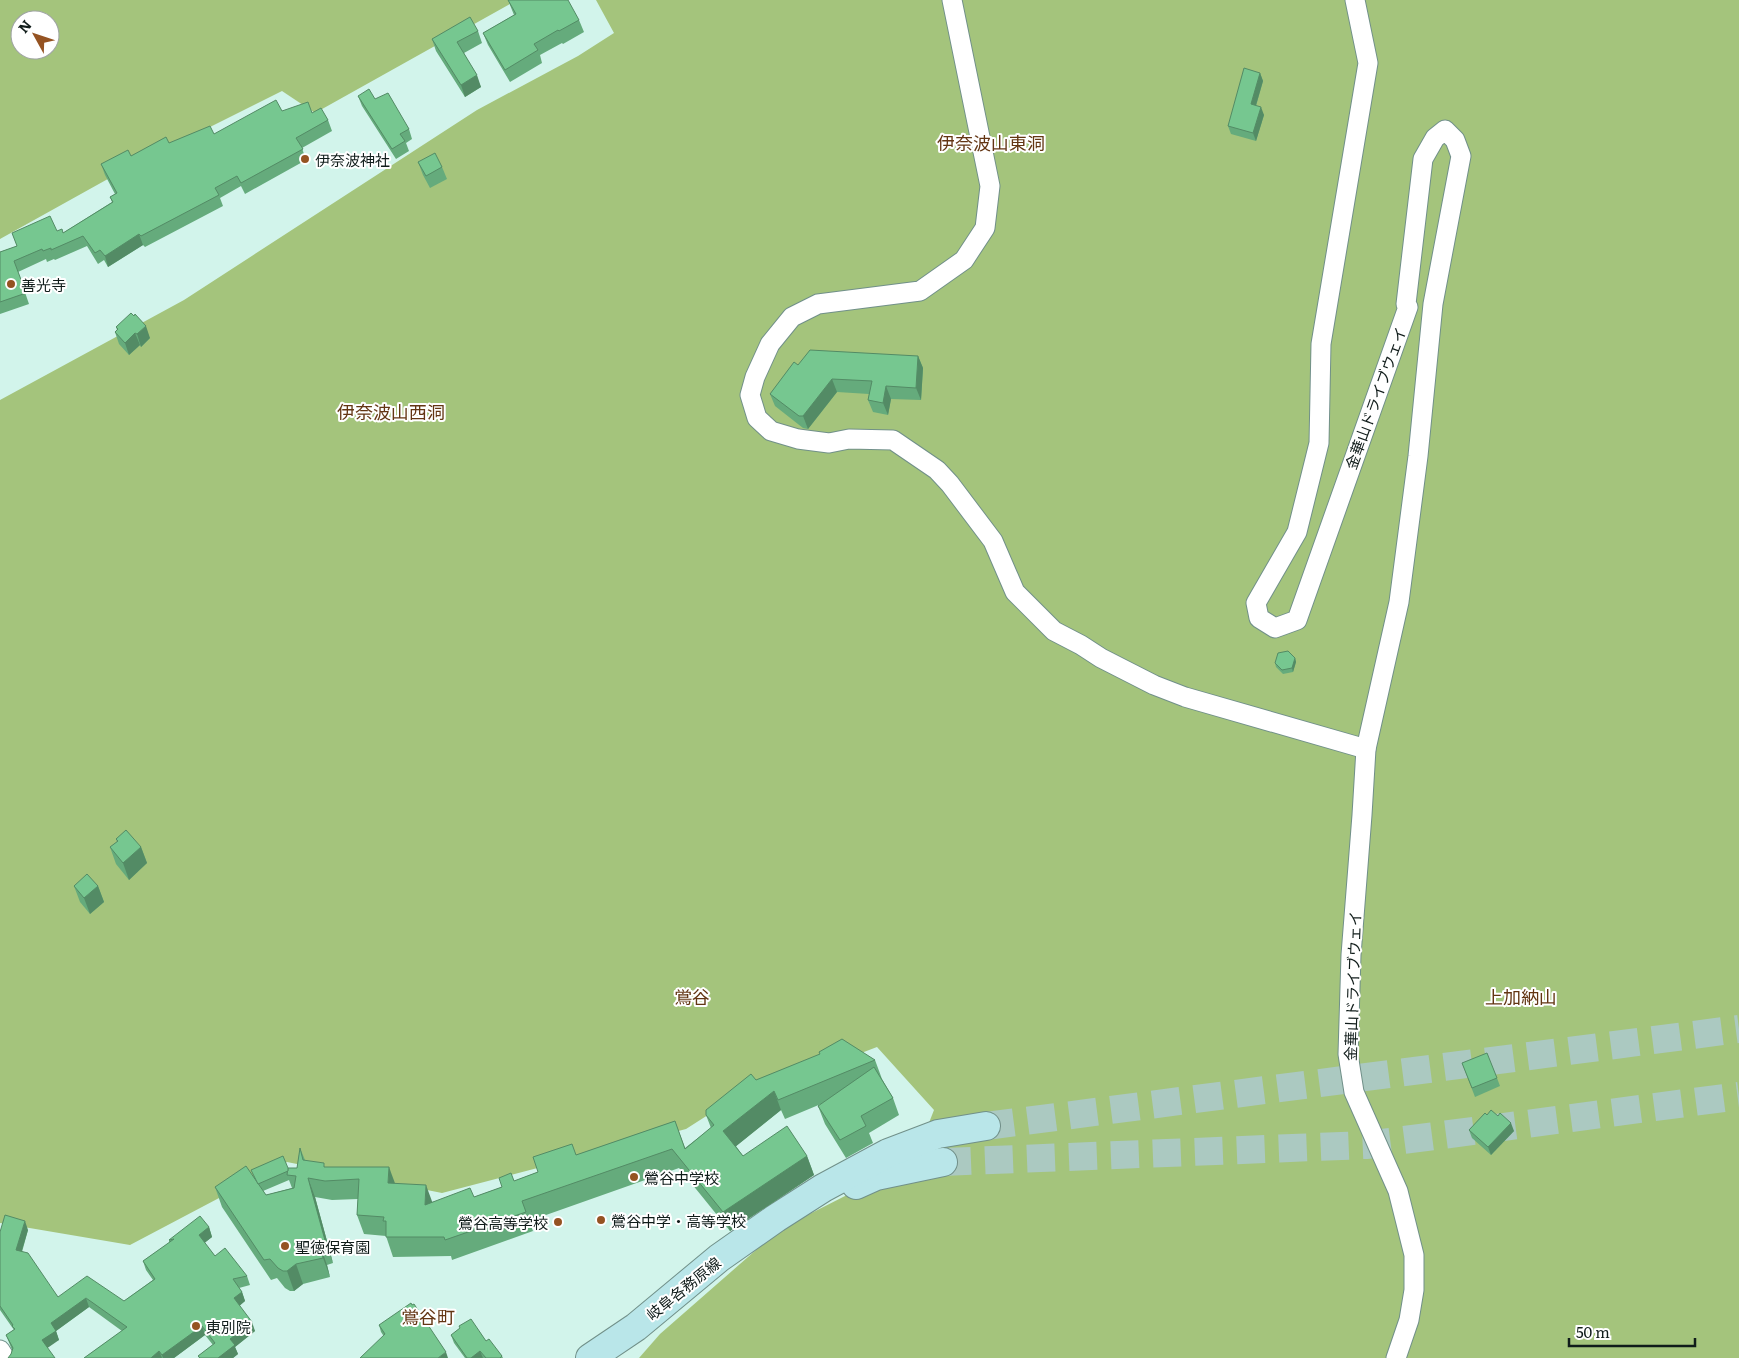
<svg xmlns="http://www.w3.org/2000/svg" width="1739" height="1358" viewBox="0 0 1739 1358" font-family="Literata,'Noto Sans JP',serif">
  <rect width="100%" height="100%" fill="#d2f4eb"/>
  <g fill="#a4c47c" fill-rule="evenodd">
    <path d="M0 0H517L315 113 282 91 124 170 0 239ZM20 20H50V50H20Z"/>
    <polygon points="596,0 1739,0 1739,1358 639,1358 660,1334 780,1229 914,1161 934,1110 877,1047 722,1106 686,1129 442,1193 287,1162 130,1245 0,1223 0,400 184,300 477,110 578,56 614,33"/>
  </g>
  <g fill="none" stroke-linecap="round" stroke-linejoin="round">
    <g stroke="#abc9c1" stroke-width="28" stroke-dasharray="28 14" stroke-linecap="butt">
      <polyline points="986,1126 1739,1029"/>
      <polyline points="943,1162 1366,1145 1739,1096"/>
    </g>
    <defs>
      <g id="minor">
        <polyline points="952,0 990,186 985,228 964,260 920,291 818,304 792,317 770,344 755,377 750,395 757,418 771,431 798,439 829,443 849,439 893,440 937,470 950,484 993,541 1015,592 1054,631 1081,645 1101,658 1154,685 1185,697 1366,749"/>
        <polyline points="1355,0 1368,63 1321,344 1319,443 1297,532 1256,603 1259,618 1275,628 1297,620 1408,307 1406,304 1423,159 1435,138 1445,130 1455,140 1461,156 1433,304 1418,456 1399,602 1366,749 1362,815 1351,955 1348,1054 1354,1092 1398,1191 1414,1255 1414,1290 1409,1320 1396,1358"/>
        <polyline points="0,1350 5,1358"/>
      </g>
      <g id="secondary">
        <polyline points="856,1185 876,1176 943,1162"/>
        <polyline points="590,1358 636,1327 719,1258 776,1218 823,1188 888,1153 938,1134 986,1126"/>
      </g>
    </defs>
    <use href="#minor" stroke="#719089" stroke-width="21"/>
    <use href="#secondary" stroke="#719089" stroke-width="30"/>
    <use href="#minor" stroke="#fff" stroke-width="19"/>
    <use href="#secondary" stroke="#b9e6e9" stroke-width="28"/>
  </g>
  <g fill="#65ab7c" fill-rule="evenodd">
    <polygon points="508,0 579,20 584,32 563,44 562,43 540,55 542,63 510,82 488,45 483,33 514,15"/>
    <polygon points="478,31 482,43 464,53 481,87 465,97 436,51 432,39"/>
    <polygon points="1260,73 1263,81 1256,106 1264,115 1256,141 1231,134 1228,126"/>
    <polygon points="358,96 375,99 409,129 412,139 406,143 409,151 396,159 362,106"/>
    <polygon points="282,111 312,113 328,120 332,131 302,148 306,160 245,194 241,186 220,198 223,206 145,247 143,245 108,267 104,260 98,264 87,246 55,260 54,259 47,262 46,259 18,272 29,304 0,314 0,252 17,246 12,233 57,231 63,233 112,202 110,197 115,194 105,175 101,164 131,156 169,143 214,134"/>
    <polygon points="418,162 442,167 447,179 430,188 423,175"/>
    <polygon points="116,327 150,338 141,347 140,345 129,355 119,344 115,332 117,330"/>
    <polygon points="918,356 923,368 921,400 891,399 888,415 873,412 868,400 869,394 837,392 808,429 803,428 775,406 770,394 798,365"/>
    <polygon points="1295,658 1296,662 1293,672 1283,674 1276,667 1275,663"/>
    <polygon points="116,839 141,847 147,863 129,880 116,864 110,847 117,842"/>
    <polygon points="74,886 98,886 104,902 90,914 80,902"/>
    <path d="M875 1060 882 1079 893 1098 899 1115 869 1133 873 1143 846 1158 825 1124 818 1106 821 1104 785 1119 781 1110 736 1146 743 1156H807L814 1175 730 1231 679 1168 529 1221 533 1231 452 1260 451 1256 393 1257 386 1236 364 1234 357 1215 358 1199 332 1200 315 1197 333 1263 327 1265 330 1277 303 1284 294 1291H290L285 1288 277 1278 271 1280 222 1207 215 1187 288 1168H297L300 1148 305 1160 325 1167 395 1183 432 1202 474 1197 502 1187 514 1181 538 1172 576 1155 675 1121 685 1148 711 1128 706 1115 756 1080ZM289 1180 292 1188 266 1195 263 1191Z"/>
    <polygon points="1462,1063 1497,1078 1500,1086 1475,1097"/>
    <polygon points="1487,1115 1514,1131 1491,1155 1472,1138 1469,1130"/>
    <polygon points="209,1227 212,1237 204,1243 215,1256 247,1276 250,1285 239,1288 242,1292 245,1301 239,1306 255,1331 235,1347 238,1354 233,1358 199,1358 198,1356 213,1345 205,1335 174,1358 84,1358 122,1331 89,1307 56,1331 59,1340 11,1354 12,1350 6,1335 14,1330 0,1310 0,1232 28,1230 22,1252 58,1297 124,1301 153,1280 146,1270 143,1261 169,1243 169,1240"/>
    <polygon points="379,1325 448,1358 383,1335 381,1332"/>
    <polygon points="451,1335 486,1341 502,1356 503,1358 465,1358 454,1343"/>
  </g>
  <g fill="#538b65">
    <polygon points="1260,73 1263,81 1254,112 1251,104"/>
    <polygon points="477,75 481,87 465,97 461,85"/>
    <polygon points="1261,107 1264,115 1256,141 1253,133"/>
    <polygon points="139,234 143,245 108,267 105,256"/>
    <polygon points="146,326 150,338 141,347 137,334"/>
    <polygon points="135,333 140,345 129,355 125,343"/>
    <polygon points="918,356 923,368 921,400 916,388"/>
    <polygon points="832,379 837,392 808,429 803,416"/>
    <polygon points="886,386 891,399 888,415 883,403"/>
    <polygon points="1295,658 1296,662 1293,672 1292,668"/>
    <polygon points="141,847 147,863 129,880 123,863"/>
    <polygon points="98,886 104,902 90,914 84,898"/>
    <polygon points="774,1091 781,1110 730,1151 723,1131"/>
    <polygon points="1511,1123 1514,1131 1491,1155 1488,1147"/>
    <polygon points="807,1156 814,1175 730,1231 723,1212"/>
    <polygon points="389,1167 396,1186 388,1183"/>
    <polygon points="308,1178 315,1197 333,1263 326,1244"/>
    <polygon points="426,1185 433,1204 425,1205"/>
    <polygon points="25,1221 28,1230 19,1260 16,1250"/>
    <polygon points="209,1227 212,1237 202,1245 199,1235"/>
    <polygon points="320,1245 327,1265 330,1277 323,1258"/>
    <polygon points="296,1264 303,1284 294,1291 287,1271"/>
    <polygon points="242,1292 245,1301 237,1308 234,1298"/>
    <polygon points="86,1298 89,1307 56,1331 59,1340 46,1349 42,1340 51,1323"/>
    <polygon points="252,1322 255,1331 235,1347 238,1354 233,1358 218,1358 230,1339"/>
    <polygon points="202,1326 205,1335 174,1358 163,1358 162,1355"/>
    <polygon points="159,1351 162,1358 151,1358"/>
    <polygon points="480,1351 483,1358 471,1358"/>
    <polygon points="446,1352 448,1358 438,1358"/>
  </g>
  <g fill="#76c790" stroke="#538b65">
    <polygon points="508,0 568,0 579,20 559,31 558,30 534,44 538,50 505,70 483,33 516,14"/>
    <polygon points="470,17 478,31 457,42 477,75 461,85 432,39"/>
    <polygon points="1244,68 1260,73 1251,104 1261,107 1253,133 1228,126"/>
    <polygon points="369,89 375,99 388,93 409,129 400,134 405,141 392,149 358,96"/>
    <polygon points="276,100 282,111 308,102 312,113 321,108 328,120 296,138 303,149 241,183 237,176 215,188 219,195 141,236 139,234 105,256 100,250 95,253 83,236 51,250 51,248 43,251 42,249 14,261 26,293 0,302 0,252 17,246 12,233 50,216 57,231 62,229 63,233 113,202 110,197 117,193 101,164 128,150 131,156 166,137 169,143 210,126 214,134"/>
    <polygon points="435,153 442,167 426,176 418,162"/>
    <polygon points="131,313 134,316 135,314 146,326 137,334 135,333 125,343 115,332 118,329 116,327"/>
    <polygon points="810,350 918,356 916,388 886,386 883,403 868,400 872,381 832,379 803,416 799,416 770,394 794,362 798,365"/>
    <polygon points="1288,651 1295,658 1292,668 1282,670 1275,663 1278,653"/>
    <polygon points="126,830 141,847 123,863 110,847 118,841 116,839"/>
    <polygon points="87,874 98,886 84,898 74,886"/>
    <polygon points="842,1039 875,1060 778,1100 774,1091 723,1131 743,1156 787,1126 807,1156 723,1212 672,1149 522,1201 526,1212 445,1240 444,1237 386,1237 386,1221 383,1221 384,1217 357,1215 359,1179 325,1181 308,1178 326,1244 320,1245 323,1258 296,1264 287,1271 283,1271 278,1268 270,1259 264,1260 215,1187 246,1166 266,1195 294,1188 296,1176 287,1175 288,1168 297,1168 300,1148 303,1160 324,1163 324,1167 389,1167 388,1183 426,1185 425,1205 470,1188 474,1197 502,1187 499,1178 511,1173 514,1181 538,1172 533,1157 572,1144 576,1155 675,1121 685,1149 714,1125 706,1115 706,1110 751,1074 756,1080 820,1054 819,1052"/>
    <polygon points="1487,1053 1497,1078 1472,1088 1462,1063"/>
    <polygon points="874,1067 893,1098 861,1116 866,1126 840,1140 818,1106"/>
    <polygon points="1491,1110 1498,1116 1500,1113 1511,1123 1488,1147 1469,1130 1485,1113 1487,1115"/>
    <polygon points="283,1156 288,1168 288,1171 258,1184 251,1170"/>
    <polygon points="5,1215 25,1221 16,1250 28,1253 58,1297 87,1276 124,1301 155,1279 143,1261 174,1239 169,1240 200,1216 209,1227 199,1235 215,1256 225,1248 247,1276 233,1279 242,1292 234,1298 252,1322 230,1339 235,1345 218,1358 200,1358 198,1356 215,1343 202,1326 162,1355 159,1351 151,1358 84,1358 127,1327 86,1298 51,1323 56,1331 42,1340 55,1358 8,1358 11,1354 13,1348 6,1335 15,1329 12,1326 13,1325 0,1306 0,1232"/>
    <polygon points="411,1303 412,1305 414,1304 446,1352 438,1358 360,1358 385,1334 379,1325"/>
    <polygon points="471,1319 486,1341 489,1339 502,1356 500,1358 486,1358 480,1351 471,1358 467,1358 451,1335 460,1328 459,1326"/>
  </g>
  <g fill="#955322" stroke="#fff" stroke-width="2">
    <circle cx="305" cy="159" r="5"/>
    <circle cx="11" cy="284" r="5"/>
    <circle cx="634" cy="1177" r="5"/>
    <circle cx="601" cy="1220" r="5"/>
    <circle cx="558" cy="1222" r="5"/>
    <circle cx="285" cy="1246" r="5"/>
    <circle cx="196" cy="1326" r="5"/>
  </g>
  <g text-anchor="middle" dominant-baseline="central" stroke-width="4" stroke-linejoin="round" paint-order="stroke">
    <g font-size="15" fill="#101c1a" stroke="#fff" text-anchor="start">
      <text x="315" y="159">伊奈波神社</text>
      <text x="21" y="284">善光寺</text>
      <text x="644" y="1177">鶯谷中学校</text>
      <text x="611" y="1220">鶯谷中学・高等学校</text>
      <text x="548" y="1222" text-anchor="end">鶯谷高等学校</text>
      <text x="295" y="1246">聖徳保育園</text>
      <text x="206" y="1326">東別院</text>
    </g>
    <g font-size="15" fill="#101c1a" stroke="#fff">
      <text transform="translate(1375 398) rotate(-70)">金華山ドライブウェイ</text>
      <text transform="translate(1352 986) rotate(-88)">金華山ドライブウェイ</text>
      <text transform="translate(683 1288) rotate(-39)">岐阜各務原線</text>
    </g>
    <g font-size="18" fill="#633513" stroke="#fff">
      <text x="991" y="142">伊奈波山東洞</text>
      <text x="391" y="411">伊奈波山西洞</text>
      <text x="692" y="996">鴬谷</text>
      <text x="1521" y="996">上加納山</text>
      <text x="428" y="1316">鴬谷町</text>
    </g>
  </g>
  <g transform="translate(35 35) rotate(310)"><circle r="24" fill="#ffffff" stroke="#9fa4a3"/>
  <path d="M0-4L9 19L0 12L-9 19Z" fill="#955322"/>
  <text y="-8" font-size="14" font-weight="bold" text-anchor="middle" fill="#101c1a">N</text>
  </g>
  <path d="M1569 1338v8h126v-8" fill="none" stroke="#101c1a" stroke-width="2.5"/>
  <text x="1576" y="1338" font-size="15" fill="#101c1a" stroke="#ffffff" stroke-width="4" paint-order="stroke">50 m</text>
</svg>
